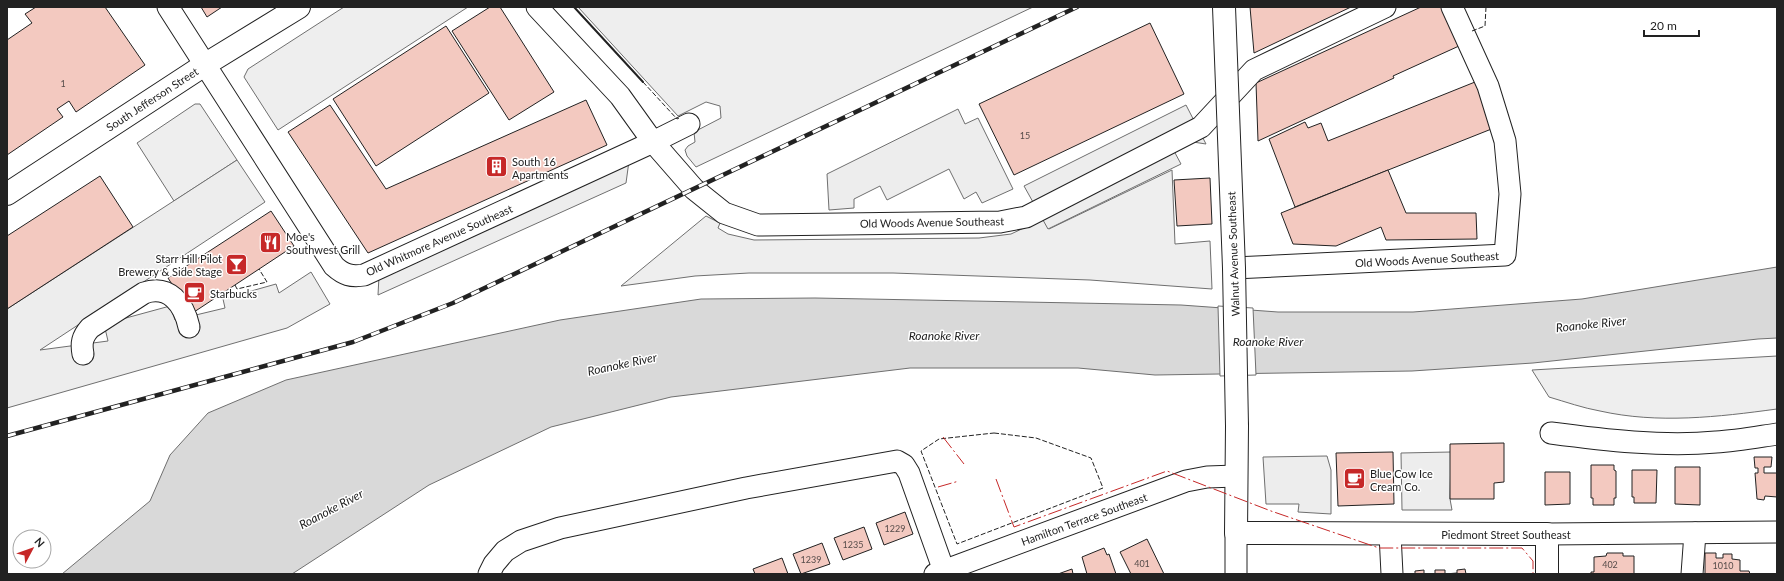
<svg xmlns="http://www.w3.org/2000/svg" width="1784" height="581" viewBox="0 0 1784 581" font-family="Lato,sans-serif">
  <rect width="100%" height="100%" fill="#fff"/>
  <g fill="#eee" stroke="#6f6f6f">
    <polygon points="344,7 468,7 278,130 244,77 248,69"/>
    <polygon points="578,7 1033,7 696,167 687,156 685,150 688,146 695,142 694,132 721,118 720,106 706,102 678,116"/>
    <polygon points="195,104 200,104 237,160 174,201 137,143"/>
    <polygon points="1172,170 1175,244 1210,241 1212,289 1090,280 893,273 749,273 695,276 621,286 706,216 720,223 718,228 728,234 754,240 979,238 1011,234 1043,219 1049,229"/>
    <path d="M1777 356V409C1718 417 1658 424 1600 411 1583 408 1566 402 1549 397L1532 370Z"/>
  </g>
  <g fill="#ededed" stroke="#6f6f6f">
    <polygon points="1186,105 1206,144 1193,142 1174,151 1181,164 1048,229 1024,186"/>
    <polygon points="958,109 965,124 978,118 1013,189 982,203 976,192 964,199 949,169 887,200 880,186 854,199 854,208 829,210 827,174"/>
    <polygon points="237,160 265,202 40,350 108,341 104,324 170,306 175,320 225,308 223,299 276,284 279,293 311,272 330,304 287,328 7,408 7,309"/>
    <polygon points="629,161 626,183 378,295 379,276"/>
    <polygon points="1451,452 1450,499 1452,510 1402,510 1401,453"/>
    <polygon points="1327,456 1331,470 1331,514 1298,512 1299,504 1266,504 1263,457"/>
  </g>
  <polygon fill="#d9d9d9" stroke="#6f6f6f" points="1777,267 1777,338 1758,339 1533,363 1412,371 1155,375 1078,368 910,368 671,397 551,427 429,485 292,574 62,574 150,501 170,455 208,413 286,380 560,320 701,299 815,298 1181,305 1278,312 1413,312 1582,299"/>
  <polygon fill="#fff" stroke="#6f6f6f" points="1218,306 1253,308 1256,375 1220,376"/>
  <g fill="#f3c9c0" stroke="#222">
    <polygon points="36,7 105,7 145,65 76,112 69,101 57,109 63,117 7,155 7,40 32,23 25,14"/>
    <polygon points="201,7 222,7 207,17"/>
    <polygon points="490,7 500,7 554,92 509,120 452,31"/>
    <polygon points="1250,7 1351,7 1254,53"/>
    <polygon points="1421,7 1441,7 1459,46 1393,76 1394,78 1258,141 1256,83"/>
    <polygon points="1150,23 1184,94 1014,175 979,104"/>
    <polygon points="446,26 489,93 376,166 333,99"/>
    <polygon points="1475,82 1494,128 1295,207 1269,139 1305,122 1308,128 1321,123 1328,141"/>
    <polygon points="586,100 607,145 368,253 288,132 330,105 386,189"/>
    <polygon points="1388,170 1406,213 1476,213 1477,239 1386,240 1381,227 1336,246 1293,244 1281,213"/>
    <polygon points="100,176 133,227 7,309 7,236"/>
    <polygon points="1210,178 1212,224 1177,226 1174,180"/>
    <polygon points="271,211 294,246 191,314 168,278"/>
    <polygon points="1504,443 1504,482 1494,483 1494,499 1450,499 1450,444"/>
    <polygon points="1393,452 1394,504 1338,506 1336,453"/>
    <polygon points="1754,457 1772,457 1771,467 1764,467 1764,473 1777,473 1777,497 1765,496 1764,500 1757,499 1755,473 1758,473 1758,468 1755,468"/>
    <polygon points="1591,465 1614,465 1614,470 1616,471 1616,498 1614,498 1614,505 1593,505 1593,498 1591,498"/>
    <polygon points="1675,467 1700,467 1700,505 1675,504"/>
    <polygon points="1632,470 1657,470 1656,503 1634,503 1634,497 1632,497"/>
    <polygon points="1545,472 1570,472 1570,504 1545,505"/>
    <polygon points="905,512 913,534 884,545 876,523"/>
    <polygon points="864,527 872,549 843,560 834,538"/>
    <polygon points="1147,539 1164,574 1131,574 1120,552"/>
    <polygon points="822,543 830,564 801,574 793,554"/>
    <polygon points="1104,548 1107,555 1109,554 1116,574 1087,574 1082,557"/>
    <polygon points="1607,553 1623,553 1623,556 1634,556 1634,574 1591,574 1591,572 1594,572 1594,557 1606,556"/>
    <polygon points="1705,553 1716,553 1716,558 1723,558 1723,554 1732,554 1732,559 1740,560 1740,571 1749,571 1750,574 1705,574"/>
    <polygon points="782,558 788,574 755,574 753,569"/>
    <polygon points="1072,569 1073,574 1058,574"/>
    <polygon points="1465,569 1466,574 1431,574 1435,574 1435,570 1445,570 1445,574 1457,573 1457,570"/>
    <polygon points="1424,570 1424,574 1415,574 1415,571"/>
  </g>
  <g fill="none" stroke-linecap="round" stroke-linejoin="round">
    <defs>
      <g id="minor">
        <path d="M168 7 334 266C344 275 351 277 364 275L653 142 689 124"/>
        <polyline points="537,7 620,96 653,142 694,189 724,213 758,225 1000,222 1026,217 1201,127 1254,70 1385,7"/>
        <polyline points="1234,268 1505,255 1510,194 1505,141 1488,86 1452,7"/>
        <path d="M83 354C81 343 82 337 90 328L144 293C169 284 184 304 189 327"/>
        <path d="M1551 433C1604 440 1663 447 1716 442 1736 441 1757 437 1777 434"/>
        <polyline points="1390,534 1392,574"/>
        <polyline points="1547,534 1777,532"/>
        <polyline points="489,574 494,564 505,551 521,541 560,528 746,488 897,461 904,465 909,473 944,571"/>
        <polyline points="935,574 1186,481 1207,477 1236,476"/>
        <polyline points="1236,574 1236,533"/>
        <polyline points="1692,574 1695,533"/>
      </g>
      <g id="major">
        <polyline points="7,194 206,64 299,7"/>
        <polyline points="1237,426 1236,533 1547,534 1547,574"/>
      </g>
    </defs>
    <use href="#minor" stroke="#222" stroke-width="23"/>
    <use href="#major" stroke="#222" stroke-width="24"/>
    <use href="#minor" stroke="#fff" stroke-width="21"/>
    <use href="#major" stroke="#fff" stroke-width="22"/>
    <defs>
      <polyline id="rail" points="7,436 353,342 453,303 1077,7"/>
    </defs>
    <use href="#rail" stroke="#222" stroke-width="4.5"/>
    <use href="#rail" stroke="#fff" stroke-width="3" stroke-dasharray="9" stroke-linecap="butt"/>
    <defs>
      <polyline id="major-bridge" points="1224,7 1234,268 1237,426"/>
    </defs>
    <use href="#major-bridge" stroke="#222" stroke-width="24" stroke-linecap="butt"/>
    <use href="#major-bridge" stroke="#fff" stroke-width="22"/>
    <g stroke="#222" stroke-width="1" stroke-dasharray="5 2" stroke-linecap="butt">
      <polyline points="1472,31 1485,26 1486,7"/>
      <polyline points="643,82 677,119 679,118"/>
      <polyline points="235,285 237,289 267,282 259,269"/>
      <polygon points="994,433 1036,438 1091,458 1103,488 957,544 921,451 939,439"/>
    </g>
    <polyline stroke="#222" stroke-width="2" points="574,7 643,82"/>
    <g stroke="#c62828" stroke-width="1" stroke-dasharray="14 3 2 3" stroke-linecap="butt">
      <polyline points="943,437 964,464"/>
      <polyline points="996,479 1014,527 1167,471 1271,511 1379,548 1522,548 1533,561 1533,574"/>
      <polyline points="938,487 959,481"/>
    </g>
  </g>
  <defs>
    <symbol id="building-square" viewBox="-11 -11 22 22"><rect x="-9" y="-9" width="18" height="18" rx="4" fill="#c62828" stroke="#fff"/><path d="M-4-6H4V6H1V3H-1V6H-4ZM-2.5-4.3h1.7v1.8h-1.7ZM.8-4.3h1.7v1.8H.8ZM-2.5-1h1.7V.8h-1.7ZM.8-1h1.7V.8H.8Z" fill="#fff"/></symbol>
    <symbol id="restaurant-square" viewBox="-11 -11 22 22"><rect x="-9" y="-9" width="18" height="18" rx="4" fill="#c62828" stroke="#fff"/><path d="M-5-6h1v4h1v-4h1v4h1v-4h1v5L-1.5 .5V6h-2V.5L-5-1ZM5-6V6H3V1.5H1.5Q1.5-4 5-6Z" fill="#fff"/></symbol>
    <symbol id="bar-square" viewBox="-11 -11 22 22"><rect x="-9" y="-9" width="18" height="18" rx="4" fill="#c62828" stroke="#fff"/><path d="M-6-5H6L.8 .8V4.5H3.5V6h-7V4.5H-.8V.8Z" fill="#fff"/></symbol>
    <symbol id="cafe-square" viewBox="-11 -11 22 22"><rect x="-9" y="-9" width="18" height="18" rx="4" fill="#c62828" stroke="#fff"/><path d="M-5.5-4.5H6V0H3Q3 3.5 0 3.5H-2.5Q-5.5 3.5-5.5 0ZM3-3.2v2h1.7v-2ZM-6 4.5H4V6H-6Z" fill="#fff"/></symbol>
  </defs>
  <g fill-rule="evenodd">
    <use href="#building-square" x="484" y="154" width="25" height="25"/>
    <use href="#restaurant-square" x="258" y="230" width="25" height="25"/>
    <use href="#bar-square" x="224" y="252" width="25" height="25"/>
    <use href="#cafe-square" x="182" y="280" width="25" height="25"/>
    <use href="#cafe-square" x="1342" y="466" width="25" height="25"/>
  </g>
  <g text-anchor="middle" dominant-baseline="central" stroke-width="3" stroke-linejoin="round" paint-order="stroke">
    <g font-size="9" fill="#564c4a">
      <text x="63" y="83">1</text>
      <text x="1025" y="135">15</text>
      <text x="895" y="528">1229</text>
      <text x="853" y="544">1235</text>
      <text x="811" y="559">1239</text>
      <text x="1142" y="563">401</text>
      <text x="1610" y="564">402</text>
      <text x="1723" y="565">1010</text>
    </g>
    <g font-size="11" fill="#222" stroke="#fff">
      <text transform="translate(152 99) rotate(-33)">South Jefferson Street</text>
      <text transform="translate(932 222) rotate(-1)">Old Woods Avenue Southeast</text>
      <text transform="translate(439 240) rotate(-24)">Old Whitmore Avenue Southeast</text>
      <text transform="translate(1233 254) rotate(-92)">Walnut Avenue Southeast</text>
      <text transform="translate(1427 259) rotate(-3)">Old Woods Avenue Southeast</text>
      <text transform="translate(1084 519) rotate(-20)">Hamilton Terrace Southeast</text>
      <text x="1506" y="534">Piedmont Street Southeast</text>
    </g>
    <g font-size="11" fill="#222" stroke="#fff" text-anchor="start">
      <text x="512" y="161">South 16<tspan x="512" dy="13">Apartments</tspan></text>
      <text x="286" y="236">Moe's<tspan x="286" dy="13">Southwest Grill</tspan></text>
      <text x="222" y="258" text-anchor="end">Starr Hill Pilot<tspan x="222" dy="13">Brewery &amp; Side Stage</tspan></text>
      <text x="210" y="293">Starbucks</text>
      <text x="1370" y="473">Blue Cow Ice<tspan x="1370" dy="13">Cream Co.</tspan></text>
    </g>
    <g font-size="12" font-style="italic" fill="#222" stroke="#fff">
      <text transform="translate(1591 324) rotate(-6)">Roanoke River</text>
      <text x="944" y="335">Roanoke River</text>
      <text x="1268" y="341">Roanoke River</text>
      <text transform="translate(622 364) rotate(-12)">Roanoke River</text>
      <text transform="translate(331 509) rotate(-28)">Roanoke River</text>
    </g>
  </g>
  <rect width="1784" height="581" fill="none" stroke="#222222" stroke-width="16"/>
  <g transform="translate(32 549) rotate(49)"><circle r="19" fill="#ffffff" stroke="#a7a7a7"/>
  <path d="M0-3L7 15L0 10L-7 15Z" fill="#c62828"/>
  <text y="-6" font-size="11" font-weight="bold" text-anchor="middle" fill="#222222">N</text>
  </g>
  <path d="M1644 30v6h55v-6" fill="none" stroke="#222222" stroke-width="2"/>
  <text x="1650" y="30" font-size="12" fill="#222222" stroke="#ffffff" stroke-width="3" paint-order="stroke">20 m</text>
</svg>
